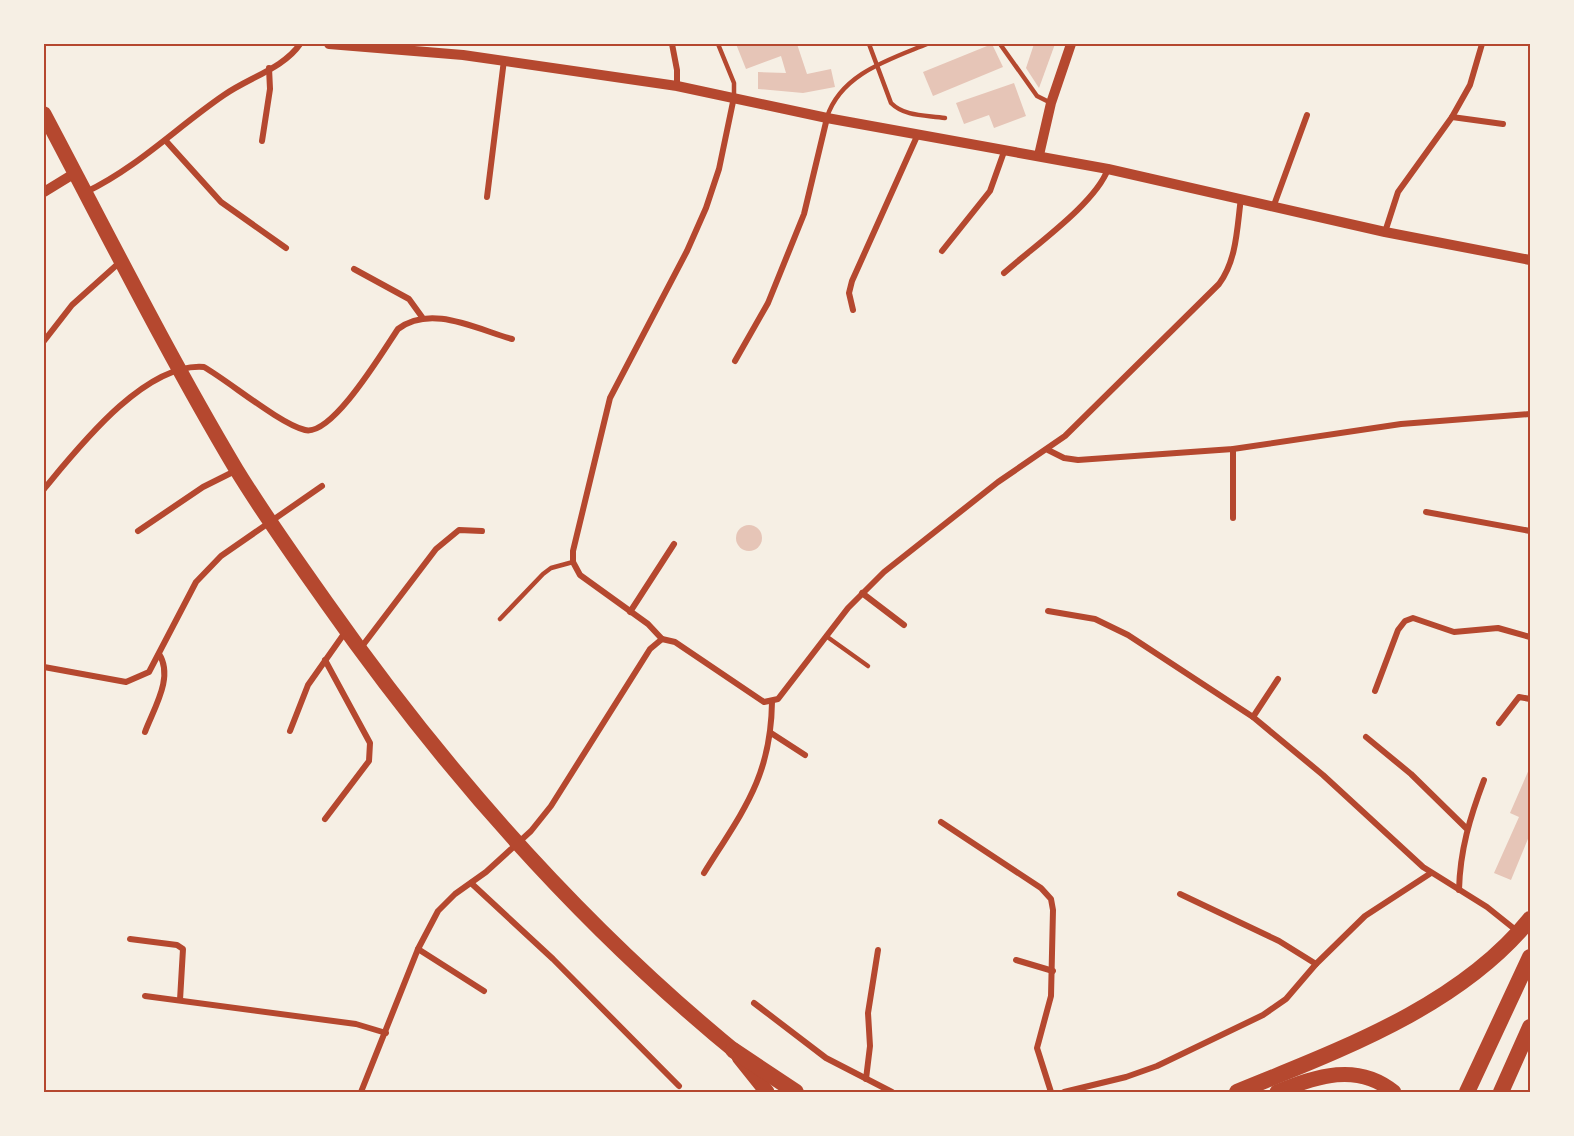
<svg xmlns="http://www.w3.org/2000/svg" width="1574" height="1136" viewBox="0 0 1574 1136" font-family="'Roboto Serif',serif">
  <rect width="100%" height="100%" fill="#f6efe4"/>
  <g fill="#e6c5b7">
    <polygon points="736,44 797,44 807,74 831,69 835,87 803,93 758,89 758,72 786,73 781,56 746,69"/>
    <polygon points="992,44 1003,67 933,96 923,72"/>
    <polygon points="1034,44 1055,44 1039,88 1026,68"/>
    <polygon points="1014,83 1026,116 994,128 989,115 964,124 956,103"/>
    <circle cx="749" cy="538" r="13"/>
    <polygon points="1530,767 1530,834 1511,880 1494,873 1519,817 1510,813"/>
  </g>
  <g fill="none" stroke-linecap="round" stroke-linejoin="round">
    <g stroke="#b5482f" stroke-width="4.5">
      <polyline points="718,44 734,83 734,97"/>
      <path d="M869 44 891 103C905 117 926 115 945 118"/>
      <polyline points="1000,44 1037,96 1051,103"/>
      <path d="M827 117C841 74 888 60 927 44"/>
      <polyline points="500,619 543,574 551,568 573,562"/>
      <polyline points="826,636 868,666"/>
    </g>
    <g stroke="#b5482f" stroke-width="6">
      <polyline points="672,44 677,70 677,86"/>
      <path d="M734 97 719 169 706 208 687 251 610 398 573 551V562L580 575 648 624 662 639 675 642 764 702 778 699 848 608 884 572 998 482 1065 436 1219 284C1237 260 1237 227 1241 198"/>
      <polyline points="1452,117 1503,124"/>
      <polyline points="166,141 221,202 286,248"/>
      <polyline points="262,141 270,89 269,68"/>
      <path d="M86 192C138 167 177 127 224 95 248 78 284 68 300 44"/>
      <polyline points="487,197 504,60"/>
      <polyline points="1274,205 1307,115"/>
      <polyline points="1385,232 1398,192 1452,117 1470,85 1482,44"/>
      <polyline points="942,251 990,191 1005,149"/>
      <polyline points="354,269 409,299 422,317"/>
      <path d="M1004 273C1034 246 1095 204 1108 169"/>
      <polyline points="853,310 849,293 852,281 918,134"/>
      <polyline points="44,341 72,305 120,262"/>
      <polyline points="735,361 768,303 804,214 827,118"/>
      <polyline points="1048,450 1064,458 1078,460 1233,449 1401,424 1530,414"/>
      <path d="M44 489C78 448 145 362 204 367 230 382 280 424 305 430 332 437 383 351 398 329 431 304 476 329 512 339"/>
      <polyline points="1426,512 1530,531"/>
      <polyline points="1233,518 1233,449"/>
      <polyline points="138,531 203,487 237,470"/>
      <polyline points="862,593 904,625"/>
      <polyline points="1048,611 1095,619 1128,635 1253,717 1323,775 1423,867 1487,907 1517,931"/>
      <polyline points="630,612 674,544"/>
      <polyline points="360,649 436,549 459,530 482,531"/>
      <polyline points="44,667 126,682 149,672 196,582 221,556 322,486"/>
      <polyline points="1375,691 1398,630 1405,621 1413,618 1454,632 1498,628 1530,637"/>
      <polyline points="1253,717 1278,679"/>
      <polyline points="1499,723 1519,697 1530,699"/>
      <polyline points="290,731 308,685 346,631"/>
      <path d="M145 732C154 708 174 677 159 654"/>
      <polyline points="771,733 805,755"/>
      <polyline points="1366,737 1411,774 1466,828"/>
      <polyline points="325,819 369,761 370,743 325,660"/>
      <polyline points="941,822 1041,888 1051,899 1053,910 1051,996 1037,1048 1051,1092"/>
      <path d="M704 873C742 812 771 778 772 702"/>
      <polyline points="471,883 553,959 679,1086"/>
      <path d="M1459 890C1460 850 1470 817 1484 780"/>
      <polyline points="1180,894 1279,941 1316,964"/>
      <polyline points="130,939 177,945 183,949 180,1000"/>
      <polyline points="418,949 484,991"/>
      <polyline points="1016,960 1053,971"/>
      <polyline points="145,996 356,1024 386,1033"/>
      <polyline points="754,1003 826,1058 892,1092"/>
      <polyline points="866,1079 870,1046 868,1013 878,950"/>
      <polyline points="361,1092 418,949 438,911 455,894 486,872 531,831 551,806 650,649 662,639"/>
      <polyline points="1064,1092 1126,1077 1157,1066 1263,1015 1286,999 1316,964 1365,916 1431,873"/>
    </g>
    <g stroke="#b5482f" stroke-width="10">
      <polyline points="329,44 463,55 677,86 827,118 1108,169 1385,232 1530,260"/>
      <polyline points="1039,155 1051,103 1071,44"/>
      <polyline points="44,192 75,173"/>
    </g>
    <g stroke="#b5482f" stroke-width="15">
      <path d="M44 114C107 233 167 353 236 469 264 515 295 558 326 602 444 770 582 927 742 1057"/>
      <polyline points="739,1057 767,1092"/>
      <path d="M1277 1092C1317 1076 1357 1062 1394 1092"/>
    </g>
    <g stroke="#b5482f" stroke-width="16">
      <polyline points="733,1050 796,1092"/>
      <path d="M1237 1092C1339 1050 1459 1007 1530 919"/>
      <polyline points="1467,1092 1530,957"/>
      <polyline points="1501,1092 1530,1027"/>
    </g>
  </g>
  <rect width="1574" height="1136" fill="none" stroke="#f6efe4" stroke-width="90"/>
  <rect x="45" y="45" width="1484" height="1046" fill="none" stroke="#b5482f" stroke-width="2"/>
</svg>
